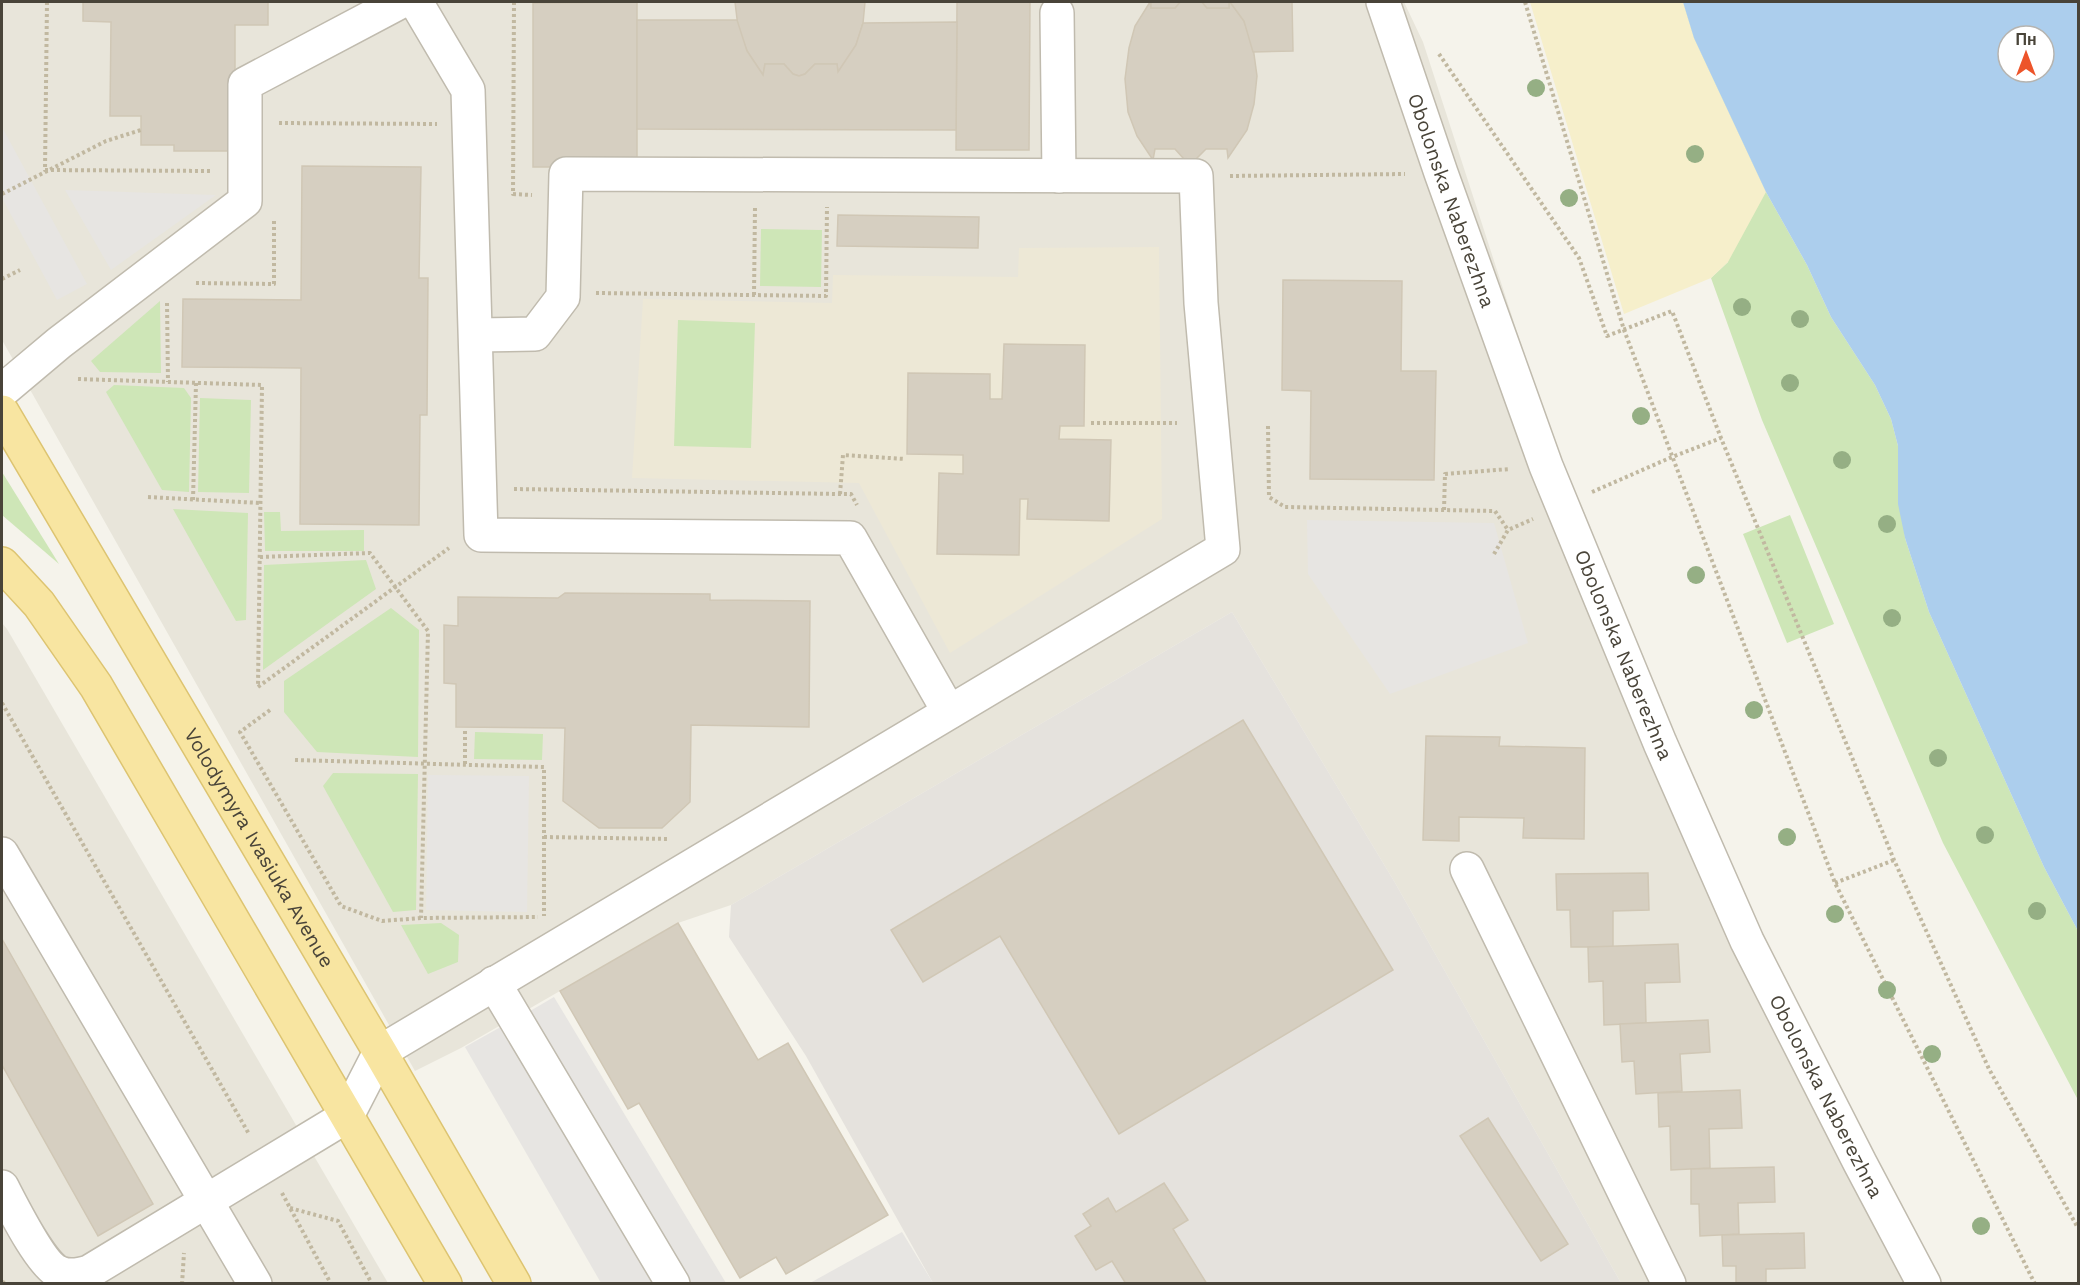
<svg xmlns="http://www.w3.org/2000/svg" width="2080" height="1285" viewBox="0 0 2080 1285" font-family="'Work Sans',sans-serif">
  <rect width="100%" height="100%" fill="#f5f3eb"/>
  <g fill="#e8e5da">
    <polygon points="2,2 1404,2 1423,42 1568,489 1786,996 1932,1283 1621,1283 1394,881 1232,612 731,905 678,923 461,1048 415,1071 2,340"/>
    <polygon points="2,623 7,629 388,1283 2,1283"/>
  </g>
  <polygon fill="#e5e2dd" points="1232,612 1394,881 1621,1283 933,1283 806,1056 729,937 731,905"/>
  <polygon fill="#ede8d6" points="1159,247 1162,519 950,653 859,483 632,478 643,299 832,303 833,275 1018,277 1019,248"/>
  <g fill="#cee6b7">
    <polygon points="1683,2 1694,38 1766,192 1807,265 1831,317 1875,385 1891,419 1898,446 1905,538 1929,612 2044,867 2078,931 2078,1100 1943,843 1762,420 1711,278 1728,262 1711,208"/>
    <polygon points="761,229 822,230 821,287 760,286"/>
    <polygon points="160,301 161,373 100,372 91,361"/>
    <polygon points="678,320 755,323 751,448 674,446"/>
    <polygon points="114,385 184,388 191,398 189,492 162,490 106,392"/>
    <polygon points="200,398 251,400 249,493 198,492"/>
    <polygon points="2,472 59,564 2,515"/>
    <polygon points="173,509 248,513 246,620 236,621"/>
    <polygon points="264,512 280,512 281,531 364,530 364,551 265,551"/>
    <polygon points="1790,515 1834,624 1787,643 1743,534"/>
    <polygon points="366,560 376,589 263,670 264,565"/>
    <polygon points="391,608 419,630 418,757 317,752 284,712 284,681"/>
    <polygon points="475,732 543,734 542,760 474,759"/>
    <polygon points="333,773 418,774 416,910 393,912 323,786"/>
    <polygon points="441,923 459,935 458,962 428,974 401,925"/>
  </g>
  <polygon fill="#f6efcb" points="1530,2 1683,2 1694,38 1766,192 1728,262 1711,278 1624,314"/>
  <g fill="#e7e5e2">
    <polygon points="2,127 87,284 57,300 2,198"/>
    <polygon points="65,190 216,195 111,270"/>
    <polygon points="1307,520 1494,523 1528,643 1390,694 1308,574"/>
    <polygon points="428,775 529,776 527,912 426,910"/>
    <polygon points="554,997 726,1283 686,1283 525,1014"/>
    <polygon points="506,1024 661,1283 601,1283 465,1047"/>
    <polygon points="902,1232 933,1283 810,1283"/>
  </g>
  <path fill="#acceed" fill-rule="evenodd" d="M1683 2H2078V931L2044 867 1929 612 1905 538 1898 504V446L1891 419 1875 385 1831 317 1807 265 1766 192 1694 38ZM2008 36H2044V72H2008Z"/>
  <g fill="#d6cfc1" stroke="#d0c7b5" stroke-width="1.5">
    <polygon points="83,2 268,2 268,25 235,25 235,151 174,151 174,145 141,145 141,116 110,116 111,22 83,21"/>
    <polygon points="637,2 637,167 533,167 533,3"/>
    <polygon points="735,2 865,2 863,23 856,45 838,72 837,64 815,64 805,74 799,76 793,74 784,64 765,64 763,75 747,51 738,27"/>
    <polygon points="957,2 1030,2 1029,150 956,150"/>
    <polygon points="1150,2 1151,8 1175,8 1180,2 1202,2 1207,8 1229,8 1229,2 1230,2 1244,21 1253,47 1257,76 1254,104 1247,130 1228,158 1227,149 1206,149 1196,159 1190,161 1184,159 1175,149 1155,149 1153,160 1137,136 1128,112 1125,79 1129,48 1135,26"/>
    <polygon points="1151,2 1180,2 1175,8 1151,8"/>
    <polygon points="1202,2 1229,2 1229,8 1207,8"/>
    <polygon points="1230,2 1292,2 1293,51 1253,52 1244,21"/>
    <polygon points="637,20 737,20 747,51 763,75 765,64 784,64 793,74 799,76 805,74 815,64 837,64 838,72 856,45 863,23 957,22 956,130 637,129"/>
    <polygon points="302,166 421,167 419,278 428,278 427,415 420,415 419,525 300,524 301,368 182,367 183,299 301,300"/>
    <polygon points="838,215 979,217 978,248 837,246"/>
    <polygon points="1283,280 1402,281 1401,371 1436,371 1434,480 1310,479 1311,391 1282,390"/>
    <polygon points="1004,344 1085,345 1084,426 1060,426 1059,439 1111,440 1109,521 1027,519 1028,499 1020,499 1019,555 937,554 939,473 963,474 963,455 907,454 908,373 990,374 990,399 1002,399"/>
    <polygon points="565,593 710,594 710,600 810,601 809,727 691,725 690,802 662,828 599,828 563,801 565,728 456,727 456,684 444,683 444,625 458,626 458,597 558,598"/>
    <polygon points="1243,720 1393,970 1119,1134 1000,936 923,982 891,930"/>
    <polygon points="1426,736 1500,737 1499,746 1585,748 1584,839 1523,838 1524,818 1459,817 1459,841 1423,840"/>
    <polygon points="1648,873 1649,910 1613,911 1613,947 1571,947 1570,910 1557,910 1556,874"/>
    <polygon points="678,923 758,1060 788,1043 888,1215 786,1274 776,1257 740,1278 639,1103 628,1109 560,991"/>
    <polygon points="2,939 153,1204 98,1236 2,1065"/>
    <polygon points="1678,944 1680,982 1645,983 1646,1023 1604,1025 1603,981 1589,982 1588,947"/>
    <polygon points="1708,1020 1710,1052 1680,1054 1682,1091 1636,1094 1634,1061 1622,1062 1620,1024"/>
    <polygon points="1740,1090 1742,1128 1709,1129 1710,1168 1671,1170 1670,1126 1659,1127 1658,1093"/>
    <polygon points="1488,1118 1568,1244 1541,1261 1460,1136"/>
    <polygon points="1774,1167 1775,1202 1738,1203 1739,1234 1700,1236 1699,1204 1691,1204 1691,1169"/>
    <polygon points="1164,1183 1188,1220 1173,1229 1207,1284 1126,1284 1112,1261 1096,1270 1075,1236 1091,1226 1083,1214 1108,1198 1116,1212"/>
    <polygon points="1804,1233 1805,1268 1766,1269 1766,1284 1736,1284 1736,1266 1723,1266 1722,1235"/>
  </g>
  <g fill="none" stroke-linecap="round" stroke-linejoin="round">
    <defs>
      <g id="minor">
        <polyline points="416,2 468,90 481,535 850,538 949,712"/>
        <path id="s1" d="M1383 2 1441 173 1546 466 1660 743 1747 941 1860 1163 1924 1284"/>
        <polyline points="1057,13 1059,176"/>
        <polyline points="2,391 59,343 245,201 245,84 400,2"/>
        <polyline points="2,854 255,1284"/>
        <polyline points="1467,869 1669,1284"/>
        <polyline points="494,983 673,1284"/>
        <path d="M2 1187C12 1206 42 1267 60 1273 70 1277 79 1275 89 1272L347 1116 380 1052 1223 549 1201 303 1196 176 566 174 563 297 535 334 476 335"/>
      </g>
      <g id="major">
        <path id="s2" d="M2 412 380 1052 514 1284"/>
        <polyline points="2,564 39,604 96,686 445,1284"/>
      </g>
    </defs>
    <use href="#minor" stroke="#c0bbae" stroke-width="36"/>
    <use href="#major" stroke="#ddc471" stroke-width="36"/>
    <g stroke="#c1b8a0" stroke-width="4" stroke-dasharray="3 3" stroke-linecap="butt">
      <polyline points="47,2 45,170 212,171"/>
      <polyline points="514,2 513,194 532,195"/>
      <polyline points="1525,2 1624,330 1835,883 2035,1284"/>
      <polyline points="1439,54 1579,258 1607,336 1672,311 1721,438 1894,860 1989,1069 2078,1228"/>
      <polyline points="279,123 437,124"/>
      <polyline points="1230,176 1405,174"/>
      <polyline points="2,194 106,141 141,130"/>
      <polyline points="2,279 20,270"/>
      <polyline points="196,283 274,284 274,220"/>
      <polyline points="596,293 826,296 827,207"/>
      <polyline points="754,295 755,208"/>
      <polyline points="167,303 168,382"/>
      <polyline points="78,379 262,385 258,686"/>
      <polyline points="1091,423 1177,423"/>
      <polyline points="1268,426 1269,497 1285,507 1495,511 1508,530"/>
      <polyline points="514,489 840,494 851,494 857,505"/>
      <polyline points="1592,492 1672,457 1721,438"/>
      <polyline points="840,494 843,455 905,459"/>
      <polyline points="148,497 260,503"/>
      <polyline points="193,500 196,383"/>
      <polyline points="1444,510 1445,474 1510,469"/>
      <polyline points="1494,554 1508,530 1533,519"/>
      <polyline points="260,557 370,553 428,631 421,918"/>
      <polyline points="258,687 449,548"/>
      <polyline points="2,703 249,1134"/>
      <polyline points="270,710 240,732 341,906 382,921 421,918 538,917"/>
      <polyline points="465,731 465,764"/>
      <polyline points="295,760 544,767 544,916"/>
      <polyline points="544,837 669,839"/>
      <polyline points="1835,883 1894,860"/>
      <polyline points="282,1193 331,1284"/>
      <polyline points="290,1208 338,1221 372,1284"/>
      <polyline points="2,1282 8,1284"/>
      <polyline points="182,1284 184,1253"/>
    </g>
    <use href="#minor" stroke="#fff" stroke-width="33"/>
    <use href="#major" stroke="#f8e5a1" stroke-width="33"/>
  </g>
  <g fill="#95af84">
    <circle cx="1536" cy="88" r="9"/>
    <circle cx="1695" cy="154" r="9"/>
    <circle cx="1569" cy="198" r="9"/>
    <circle cx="1742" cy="307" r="9"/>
    <circle cx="1800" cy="319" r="9"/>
    <circle cx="1790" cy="383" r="9"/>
    <circle cx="1641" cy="416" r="9"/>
    <circle cx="1842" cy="460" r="9"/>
    <circle cx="1887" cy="524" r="9"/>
    <circle cx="1696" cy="575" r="9"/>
    <circle cx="1892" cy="618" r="9"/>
    <circle cx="1754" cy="710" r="9"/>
    <circle cx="1938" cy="758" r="9"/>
    <circle cx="1985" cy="835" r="9"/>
    <circle cx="1787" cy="837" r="9"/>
    <circle cx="2037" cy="911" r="9"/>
    <circle cx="1835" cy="914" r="9"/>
    <circle cx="1887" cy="990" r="9"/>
    <circle cx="1932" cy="1054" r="9"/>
    <circle cx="1981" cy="1226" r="9"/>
  </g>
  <g text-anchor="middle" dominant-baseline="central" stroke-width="6" stroke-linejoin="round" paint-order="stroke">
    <g font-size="20" fill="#494439" stroke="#fff">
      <text stroke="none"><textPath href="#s1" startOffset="210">Obolonska Naberezhna</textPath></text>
      <text stroke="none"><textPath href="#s1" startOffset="696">Obolonska Naberezhna</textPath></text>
      <text stroke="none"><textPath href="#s2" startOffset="506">Volodymyra Ivasiuka Avenue</textPath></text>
      <text stroke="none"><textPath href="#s1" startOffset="1182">Obolonska Naberezhna</textPath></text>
    </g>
  </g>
  <rect width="2080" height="1285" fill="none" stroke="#494439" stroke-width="6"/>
  <g transform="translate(2026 54)"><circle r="28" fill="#ffffff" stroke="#b6b4b0" stroke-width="1.5"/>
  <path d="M0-4.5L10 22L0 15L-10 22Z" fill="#ed542a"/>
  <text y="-9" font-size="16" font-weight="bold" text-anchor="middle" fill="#494439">Пн</text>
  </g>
</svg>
